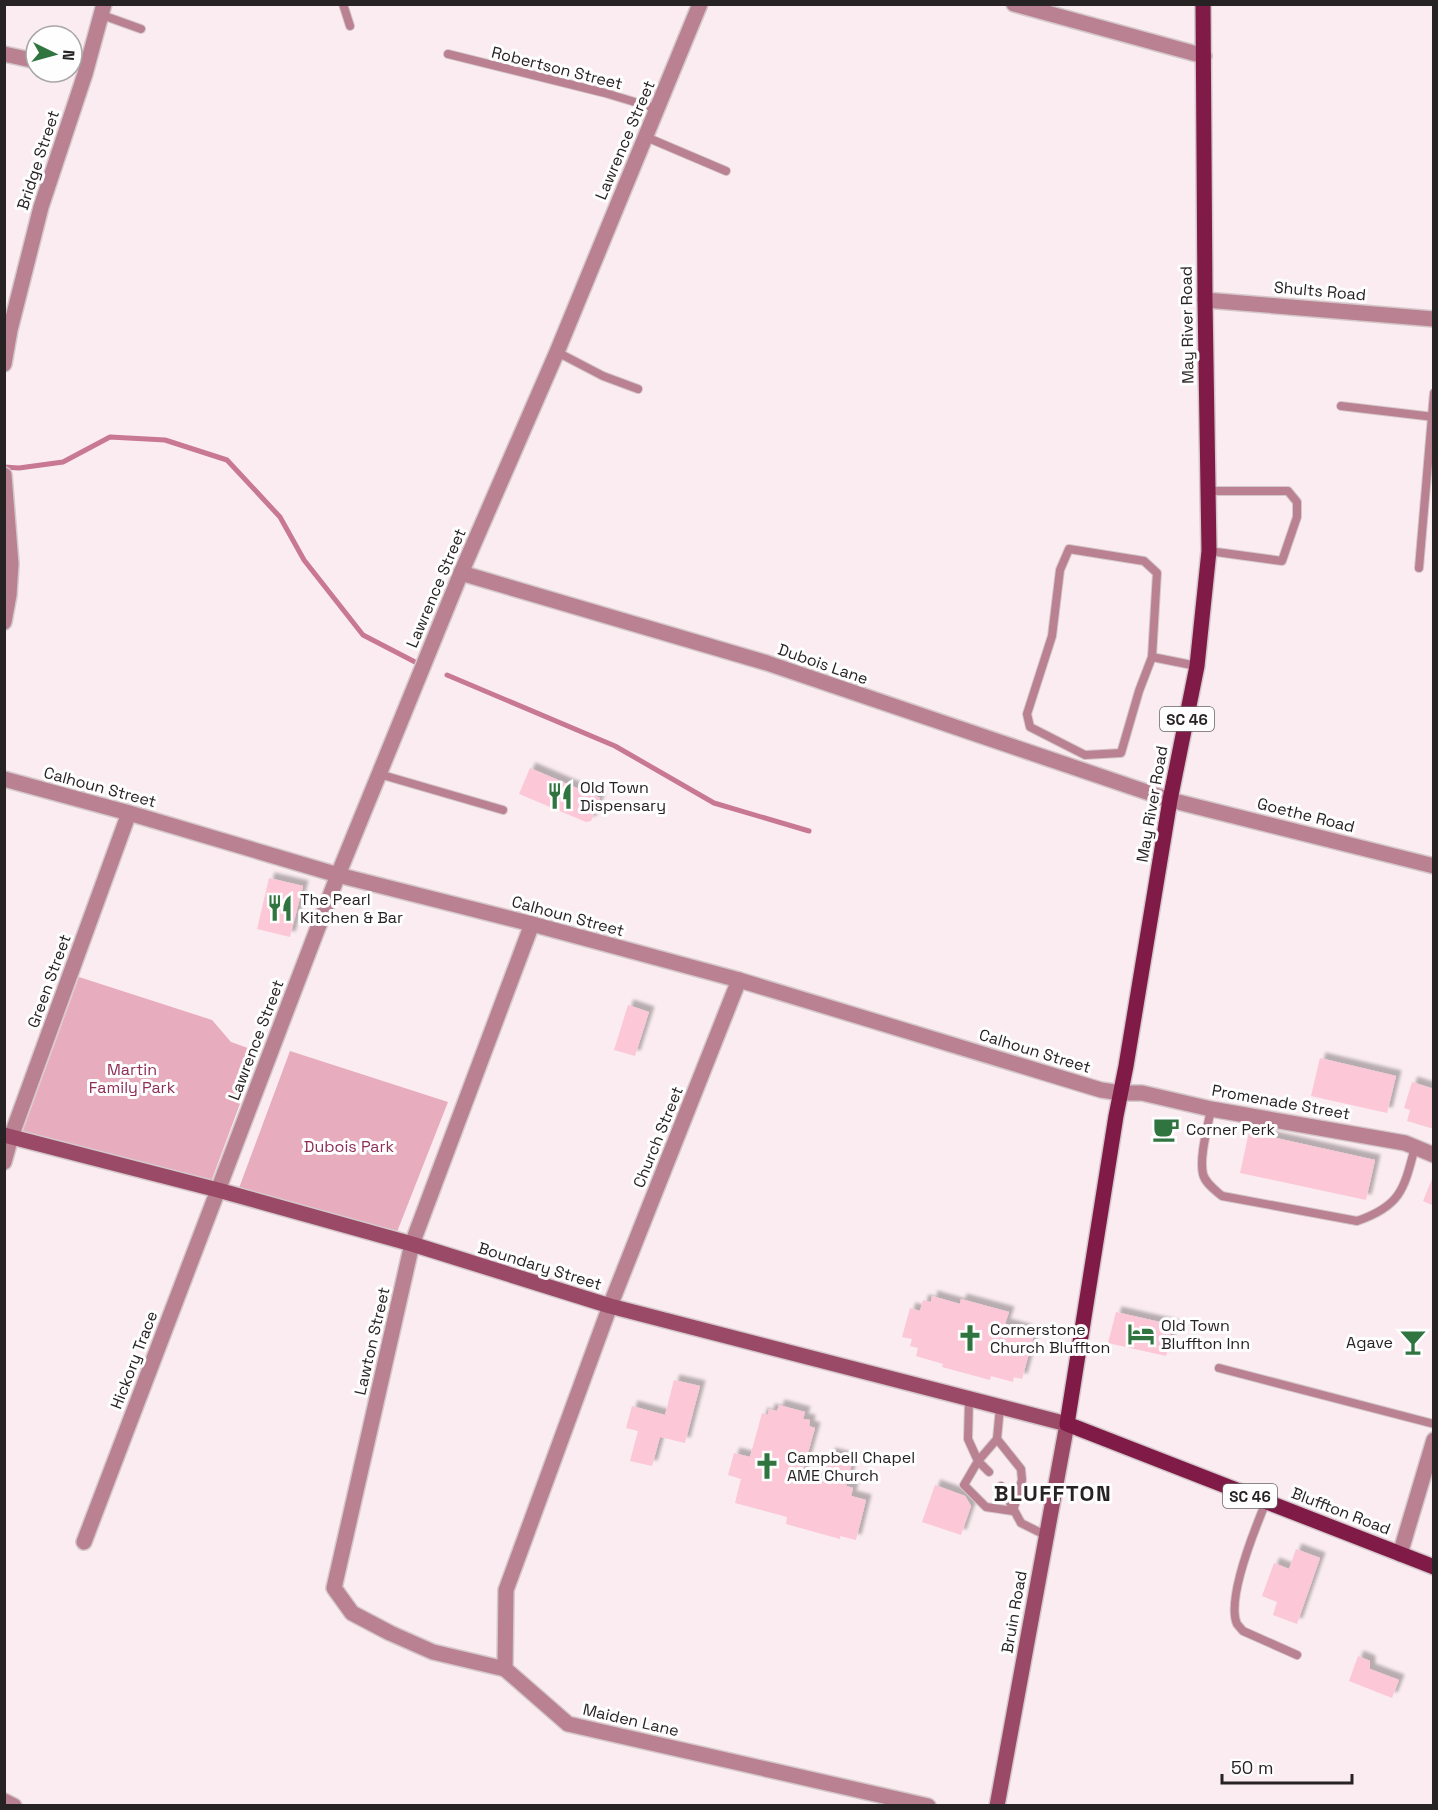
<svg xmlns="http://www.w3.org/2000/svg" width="1438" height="1810" viewBox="0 0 1438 1810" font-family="'Space Grotesk',sans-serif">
  <defs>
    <filter id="shadow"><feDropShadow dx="5.5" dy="-5.5" stdDeviation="1.5" flood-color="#0004"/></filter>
  </defs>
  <rect width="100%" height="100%" fill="#faecf0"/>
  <g fill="#e7acbe">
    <polygon points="79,977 212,1020 231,1042 259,1052 211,1182 22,1133"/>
    <polygon points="290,1051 448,1102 395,1237 239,1188"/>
  </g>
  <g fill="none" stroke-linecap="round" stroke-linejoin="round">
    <g stroke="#c87892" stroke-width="5">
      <polyline points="4,467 19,468 63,462 110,437 165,440 227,460 280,517 304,560 363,635 417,663"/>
      <polyline points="447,675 615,746 714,803 809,831"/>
    </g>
  </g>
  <g fill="#fcc7d7" filter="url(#shadow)">
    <polygon points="530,768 600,798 591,821 586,822 519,794"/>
    <polygon points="269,878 303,886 290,937 257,929"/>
    <polygon points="628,1005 649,1012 635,1056 614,1050"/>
    <polygon points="1320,1058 1396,1076 1387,1113 1311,1096"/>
    <polygon points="1412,1082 1434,1089 1434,1129 1407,1121 1410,1110 1404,1108"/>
    <polygon points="1249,1132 1375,1160 1366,1200 1240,1173"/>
    <polygon points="1432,1179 1434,1180 1434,1206 1423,1201"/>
    <polygon points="932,1296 960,1304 961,1299 1009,1312 1005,1324 1027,1330 1026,1333 1034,1335 1022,1379 1014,1377 1013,1382 991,1376 990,1380 942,1367 943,1364 916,1356 918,1348 910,1346 912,1339 902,1337 910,1308 920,1311 923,1300 931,1302"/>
    <polygon points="1116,1312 1173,1325 1166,1356 1108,1343"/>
    <polygon points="674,1380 700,1386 685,1443 660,1437 652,1466 630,1461 638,1431 626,1428 632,1406 665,1415"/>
    <polygon points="779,1405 805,1412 803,1419 810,1420 809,1426 815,1428 802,1474 823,1479 830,1453 853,1459 846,1486 853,1488 851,1496 866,1500 856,1540 840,1536 840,1539 786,1524 787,1517 735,1503 741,1479 728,1475 734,1453 750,1457 762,1413 768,1415 769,1409 777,1411"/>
    <polygon points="935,1485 965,1496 971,1506 961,1535 922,1522"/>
    <polygon points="1296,1549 1320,1558 1297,1624 1273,1615 1277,1602 1262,1596 1274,1563 1289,1569"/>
    <polygon points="1358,1656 1370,1661 1370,1669 1399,1680 1392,1698 1349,1681"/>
  </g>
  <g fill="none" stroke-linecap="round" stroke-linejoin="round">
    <defs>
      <g id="lane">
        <polyline points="343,4 350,26"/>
        <polyline points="102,15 141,29"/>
        <polyline points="448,54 605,93 658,109"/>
        <polyline points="646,137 726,171"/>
        <polyline points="557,352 603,376 638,389"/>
        <polyline points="1341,406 1434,417"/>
        <polyline points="1208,491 1288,491 1297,502 1297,517 1282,561 1209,551"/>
        <polygon points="1069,549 1144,561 1157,573 1152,657 1139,691 1121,753 1085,755 1030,727 1027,714 1052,636 1060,570"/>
        <polyline points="1419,568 1434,393"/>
        <polyline points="1152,657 1197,666"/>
        <polyline points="379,774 503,810"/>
        <path d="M1211 1109C1208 1126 1199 1157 1203 1174 1205 1183 1215 1190 1222 1196L1357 1221C1401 1206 1404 1189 1415 1147"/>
        <polyline points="1219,1368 1434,1424"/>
        <polyline points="969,1400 968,1439 978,1461 964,1485 986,1507 1013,1511 1022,1480 1021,1469 997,1439"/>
        <polyline points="989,1472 978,1461 997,1439 1000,1407"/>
        <polyline points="1001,1486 1021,1523 1047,1536"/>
        <path d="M1266 1502C1256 1526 1226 1599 1237 1624 1238 1625 1242 1630 1243 1631L1297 1655"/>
      </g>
      <g id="street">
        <polyline points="1014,4 1204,56"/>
        <polyline points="4,54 36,61"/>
        <polyline points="1205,300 1434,319"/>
        <polyline points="4,364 10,330 41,207 85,74 104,4"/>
        <polyline points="4,475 11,564 9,595 4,622"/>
        <polyline points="461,573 767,663 1170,800 1434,866"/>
        <polyline points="4,779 129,813 338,875 532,924 739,980 1101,1090 1121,1093 1142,1093 1211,1109 1405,1143 1434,1155"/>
        <polyline points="739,980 610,1306 506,1590 505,1669 568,1724 928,1806"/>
        <polyline points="4,1162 11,1137 129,813"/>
        <polyline points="84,1542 338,875 461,573 557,352 700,4"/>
        <polyline points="1400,1554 1434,1440"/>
        <polyline points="505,1669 433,1652 390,1633 352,1613 334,1588 412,1244 532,924"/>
        <polyline points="4,1801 14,1806"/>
      </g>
      <polyline id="secondary" points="4,1135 218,1190 412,1244 610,1306 1067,1424 997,1806"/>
      <polyline id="primary" points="1203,4 1205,300 1209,551 1197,666 1170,800 1126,1066 1116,1116 1067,1424 1434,1567"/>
    </defs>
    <use href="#lane" stroke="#d4c8cb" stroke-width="10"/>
    <use href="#street" stroke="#d4c8cb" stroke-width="18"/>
    <use href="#secondary" stroke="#d4c8cb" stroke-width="18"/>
    <use href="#primary" stroke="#d4c8cb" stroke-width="18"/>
    <use href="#lane" stroke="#ba8193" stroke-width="8"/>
    <use href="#street" stroke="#ba8193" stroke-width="15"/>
    <use href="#secondary" stroke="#9a4a66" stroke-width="15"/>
    <use href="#primary" stroke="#801b48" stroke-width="15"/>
  </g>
  <defs>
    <symbol id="restaurant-bare" viewBox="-9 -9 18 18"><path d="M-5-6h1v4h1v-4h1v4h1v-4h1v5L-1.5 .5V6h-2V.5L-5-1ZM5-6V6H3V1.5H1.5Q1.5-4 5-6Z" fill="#307540" stroke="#fefefe" stroke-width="2.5" paint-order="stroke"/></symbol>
    <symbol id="cafe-bare" viewBox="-9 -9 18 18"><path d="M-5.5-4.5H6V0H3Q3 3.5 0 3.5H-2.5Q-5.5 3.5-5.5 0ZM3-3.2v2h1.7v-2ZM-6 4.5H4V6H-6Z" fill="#307540" stroke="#fefefe" stroke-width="2.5" paint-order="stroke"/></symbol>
    <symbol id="hotel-bare" viewBox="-9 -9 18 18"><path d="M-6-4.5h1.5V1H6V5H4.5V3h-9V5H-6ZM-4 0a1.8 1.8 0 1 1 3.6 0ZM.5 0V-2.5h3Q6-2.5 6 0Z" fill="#307540" stroke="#fefefe" stroke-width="2.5" paint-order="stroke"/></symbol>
    <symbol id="church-bare" viewBox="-9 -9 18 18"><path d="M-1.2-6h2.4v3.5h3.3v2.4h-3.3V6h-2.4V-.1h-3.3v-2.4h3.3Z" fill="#307540" stroke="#fefefe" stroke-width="2.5" paint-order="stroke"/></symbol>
    <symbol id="bar-bare" viewBox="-9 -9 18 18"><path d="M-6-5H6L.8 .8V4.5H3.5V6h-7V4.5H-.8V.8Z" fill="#307540" stroke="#fefefe" stroke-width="2.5" paint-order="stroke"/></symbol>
  </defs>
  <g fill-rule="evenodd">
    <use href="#restaurant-bare" x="541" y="777" width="38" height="38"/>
    <use href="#restaurant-bare" x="261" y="889" width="38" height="38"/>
    <use href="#cafe-bare" x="1147" y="1110" width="38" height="38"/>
    <use href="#hotel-bare" x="1122" y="1315" width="38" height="38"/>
    <use href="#church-bare" x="951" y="1319" width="38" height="38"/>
    <use href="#bar-bare" x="1394" y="1323" width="38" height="38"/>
    <use href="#church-bare" x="748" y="1447" width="38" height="38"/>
  </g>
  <g text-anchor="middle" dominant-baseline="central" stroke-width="6" stroke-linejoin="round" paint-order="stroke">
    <g fill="#fefefe" stroke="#686465" stroke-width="1.5">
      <rect x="1160" y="707" width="54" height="24" rx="4.5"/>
      <rect x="1223" y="1484" width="54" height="24" rx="4.5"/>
    </g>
    <g font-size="15" font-weight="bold" fill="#272223">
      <text x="1187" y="719">SC 46</text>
      <text x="1250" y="1496">SC 46</text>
    </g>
    <g font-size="16" fill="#272223" stroke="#fefefe">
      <text transform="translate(557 68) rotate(14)">Robertson Street</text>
      <text transform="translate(625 140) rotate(-67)">Lawrence Street</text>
      <text transform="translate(38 160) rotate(-72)">Bridge Street</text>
      <text transform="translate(1320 291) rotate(5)">Shults Road</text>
      <text transform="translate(1187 325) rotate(-91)">May River Road</text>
      <text transform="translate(436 588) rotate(-67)">Lawrence Street</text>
      <text transform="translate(823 664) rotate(19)">Dubois Lane</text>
      <text transform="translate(100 787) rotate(15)">Calhoun Street</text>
      <text transform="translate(1152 804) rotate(-80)">May River Road</text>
      <text transform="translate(1306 815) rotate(14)">Goethe Road</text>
      <text transform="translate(568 916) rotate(15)">Calhoun Street</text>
      <text transform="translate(49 981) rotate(-70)">Green Street</text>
      <text transform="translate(256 1040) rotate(-69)">Lawrence Street</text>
      <text transform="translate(1035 1051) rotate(17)">Calhoun Street</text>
      <text transform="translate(1281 1102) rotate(10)">Promenade Street</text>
      <text transform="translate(658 1137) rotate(-68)">Church Street</text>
      <text transform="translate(540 1266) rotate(17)">Boundary Street</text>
      <text transform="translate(372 1341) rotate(-77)">Lawton Street</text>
      <text transform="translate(134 1360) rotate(-69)">Hickory Trace</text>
      <text transform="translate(1341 1511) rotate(21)">Bluffton Road</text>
      <text transform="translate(1014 1612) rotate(-80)">Bruin Road</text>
      <text transform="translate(631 1720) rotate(13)">Maiden Lane</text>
    </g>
    <g font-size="16" fill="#272223" stroke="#fefefe" text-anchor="start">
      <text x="580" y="787">Old Town<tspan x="580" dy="18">Dispensary</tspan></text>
      <text x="300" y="899">The Pearl<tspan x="300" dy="18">Kitchen &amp; Bar</tspan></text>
      <text x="1186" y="1129">Corner Perk</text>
      <text x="1161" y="1325">Old Town<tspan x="1161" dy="18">Bluffton Inn</tspan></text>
      <text x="990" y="1329">Cornerstone<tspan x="990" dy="18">Church Bluffton</tspan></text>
      <text x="1393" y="1342" text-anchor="end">Agave</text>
      <text x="787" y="1457">Campbell Chapel<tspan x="787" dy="18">AME Church</tspan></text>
    </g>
    <g font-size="16" fill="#8d2e55" stroke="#fefefe">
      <text x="132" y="1069">Martin<tspan x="132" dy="18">Family Park</tspan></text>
      <text x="349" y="1146">Dubois Park</text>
    </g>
    <g font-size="22" font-weight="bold" letter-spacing="1.5" fill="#272223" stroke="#fefefe">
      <text x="1053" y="1493">BLUFFTON</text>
    </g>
  </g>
  <rect width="1438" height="1810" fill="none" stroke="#272223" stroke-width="12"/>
  <g transform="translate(54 54) rotate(95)"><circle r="28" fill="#fefefe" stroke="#a8a6a6" stroke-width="1.5"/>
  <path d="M0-4.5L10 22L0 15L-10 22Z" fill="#307540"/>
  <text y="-9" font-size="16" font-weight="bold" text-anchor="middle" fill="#272223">N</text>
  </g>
  <path d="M1222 1774v9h130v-9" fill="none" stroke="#272223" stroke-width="3"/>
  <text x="1231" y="1774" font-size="18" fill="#272223" stroke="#fefefe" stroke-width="4.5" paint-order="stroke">50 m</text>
</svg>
